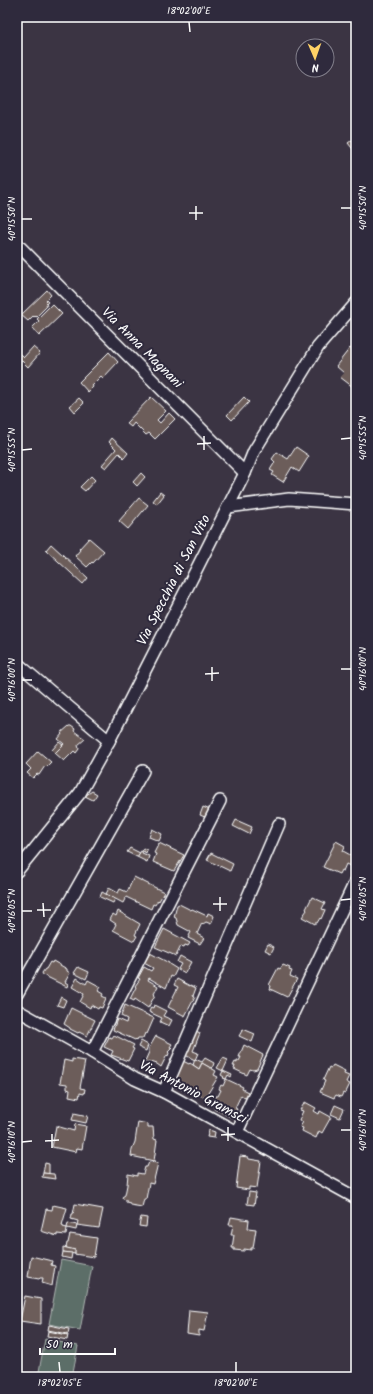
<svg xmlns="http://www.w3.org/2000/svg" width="373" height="1394" viewBox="0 0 373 1394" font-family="Kalam,sans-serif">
  <rect width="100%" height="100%" fill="#3b3443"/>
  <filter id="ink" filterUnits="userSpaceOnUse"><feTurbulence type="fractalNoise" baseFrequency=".025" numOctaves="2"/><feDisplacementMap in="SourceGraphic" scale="8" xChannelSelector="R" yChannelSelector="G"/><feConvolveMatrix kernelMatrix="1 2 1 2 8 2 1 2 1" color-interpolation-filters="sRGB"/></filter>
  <g filter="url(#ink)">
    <g fill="#5c6e67" stroke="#aeb6b3">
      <polygon points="61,1260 92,1266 80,1330 49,1324"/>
      <polygon points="45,1339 78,1346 72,1377 38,1377"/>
    </g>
    <g fill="#6c5d5a" stroke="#fff">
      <polygon points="352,140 356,145 356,153 348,143"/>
      <polygon points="47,290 51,295 46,300 48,302 46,304 47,306 36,317 35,316 34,317 33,316 28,321 21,315"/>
      <polygon points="52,304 62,314 39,336 32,328 39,321 37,319"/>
      <polygon points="33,347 40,353 28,367 18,357 21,354 24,357"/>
      <polygon points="350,348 356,352 356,386 354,385 353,387 340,377 344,373 336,366"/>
      <polygon points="109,352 118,362 103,378 101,376 92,385 93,387 88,392 79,382"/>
      <polygon points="151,397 166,411 157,420 160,423 169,413 175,419 155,439 149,433 146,435 134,423 131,427 126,423"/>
      <polygon points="244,397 249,402 232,420 227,415"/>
      <polygon points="79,398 84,403 75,412 70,406"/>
      <polygon points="112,438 128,453 124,458 119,453 106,468 102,465 116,449 109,442"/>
      <polygon points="296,447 309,456 299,472 292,467 283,482 272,475 274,472 270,470 275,462 272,459 277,452 288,459"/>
      <polygon points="141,473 145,477 137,486 133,482"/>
      <polygon points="91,476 95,480 85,491 80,487"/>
      <polygon points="160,492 164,495 157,504 153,501"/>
      <polygon points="139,498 148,505 128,529 119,521"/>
      <polygon points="89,538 104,551 93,563 92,562 87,567 75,556 80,550 79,549"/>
      <polygon points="51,544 88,578 83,584 46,550"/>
      <polygon points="69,726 71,726 75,729 74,731 85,739 78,745 79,749 76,753 74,751 64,761 55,753 64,744 58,739 62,734 61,733"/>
      <polygon points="59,742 63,745 55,753 52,750"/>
      <polygon points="38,751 51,762 46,767 45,766 39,775 37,774 33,778 27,773 31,769 26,764"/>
      <polygon points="92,791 97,794 93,800 85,796"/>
      <polygon points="203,807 210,810 207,818 200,815"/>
      <polygon points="236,820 252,827 249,834 233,826"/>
      <polygon points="152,829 162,834 159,841 149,837"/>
      <polygon points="336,841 345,846 343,851 354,857 350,866 346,864 343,871 341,870 339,874 323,867"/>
      <polygon points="159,843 184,855 174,871 153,862 156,854 154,853"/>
      <polygon points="130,848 140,853 137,857 127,852"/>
      <polygon points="143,848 147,850 146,853 143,851 142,853 149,856 147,862 137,857"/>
      <polygon points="211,853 233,864 230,871 207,860"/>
      <polygon points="134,877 164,892 159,901 158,900 155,905 153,904 151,909 126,897 123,903 106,894 109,888 118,893 120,889 127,892"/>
      <polygon points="102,892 115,899 113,903 100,897"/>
      <polygon points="312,897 325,903 322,909 325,910 321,919 320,918 317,923 315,923 315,924 302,917 307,910 306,909"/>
      <polygon points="179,904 191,910 192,909 207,916 208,913 214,916 211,924 206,922 203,924 202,923 197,934 204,938 200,944 188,938 191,932 178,925 176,918 174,917 177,905"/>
      <polygon points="118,911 140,924 135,935 137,936 134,941 113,930 116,924 110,920 113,914 116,916"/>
      <polygon points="164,929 190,943 188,946 185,945 184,947 181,946 176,956 155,947"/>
      <polygon points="268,944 274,947 271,953 265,950"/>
      <polygon points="150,953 169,963 169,964 177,969 173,977 171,976 166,988 149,978 148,980 158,986 154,994 155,995 148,1008 135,999 134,1001 130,999 136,987 135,986 140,979 138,978 144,967 151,971 153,968 144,963"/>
      <polygon points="180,956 191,962 185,973 178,969 181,964 177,962"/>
      <polygon points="53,961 67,969 67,971 70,973 65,982 68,984 67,987 43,975 42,973 45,969 46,969 50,962 52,963"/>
      <polygon points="283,965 290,968 289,970 292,971 290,976 297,979 287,997 270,989 271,986 269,985 278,968 280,969"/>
      <polygon points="78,967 89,972 86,979 74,973"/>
      <polygon points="77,978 86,984 88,980 101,987 98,991 103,994 102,996 106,998 102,1008 99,1007 98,1009 91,1005 90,1008 80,1002 84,994 72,987"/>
      <polygon points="177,979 190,986 190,985 196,988 193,996 195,997 185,1016 168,1007 178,987 174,985"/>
      <polygon points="61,997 66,1000 63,1007 57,1005"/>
      <polygon points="125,1005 154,1018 147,1034 145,1033 143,1038 138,1038 137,1040 136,1039 135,1040 113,1030 117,1019 126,1023 127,1019 121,1016"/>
      <polygon points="154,1005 166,1011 163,1016 172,1020 169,1026 160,1022 162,1018 149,1012 151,1007 153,1008"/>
      <polygon points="71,1008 95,1020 87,1036 79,1032 78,1033 70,1029 70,1028 64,1024"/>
      <polygon points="243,1029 255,1034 252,1042 239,1036"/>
      <polygon points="196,1031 200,1033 193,1051 198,1053 195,1060 185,1055"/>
      <polygon points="114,1035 134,1045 132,1048 134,1049 128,1061 111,1055 113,1051 104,1047 109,1037 112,1038"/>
      <polygon points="156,1036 172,1044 170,1047 172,1048 168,1052 169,1053 168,1056 167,1055 161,1067 157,1064 151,1062 150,1063 145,1061 149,1052 149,1048"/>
      <polygon points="141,1041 148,1045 146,1051 138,1047"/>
      <polygon points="244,1045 263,1055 257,1069 253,1070 250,1069 247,1075 234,1069 235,1066 233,1066 235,1062 237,1063 237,1061 239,1061 241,1057 239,1057"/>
      <polygon points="205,1058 214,1063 212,1069 202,1063 199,1069 193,1065 195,1059 202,1062"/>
      <polygon points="223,1058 228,1060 223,1071 217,1068"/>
      <polygon points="72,1059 85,1061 80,1088 85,1089 84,1094 80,1093 79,1098 69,1096 70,1090 67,1089 67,1084 60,1083 64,1060 72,1062"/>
      <polygon points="183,1061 189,1064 190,1063 199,1069 202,1063 216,1071 214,1075 218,1077 205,1098 198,1094 197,1096 185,1090 185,1091 175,1086 177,1084 173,1082"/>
      <polygon points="333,1065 345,1071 344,1074 349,1076 346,1082 350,1084 345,1094 343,1093 341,1097 336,1095 334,1098 320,1092 325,1081 323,1080 329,1067 331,1068"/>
      <polygon points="223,1071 232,1075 231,1077 228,1075 226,1079 223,1078 224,1077 221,1075"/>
      <polygon points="226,1079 243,1087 242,1089 248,1092 245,1098 241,1095 235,1108 237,1109 233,1118 214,1109 215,1107 213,1106 216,1100 215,1099 216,1096 218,1096 221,1090 219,1089 221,1085 223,1086"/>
      <polygon points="305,1102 316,1108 314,1111 319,1114 320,1111 331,1117 322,1133 319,1131 316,1138 302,1131 303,1128 300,1127 303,1122 299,1120 303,1111 300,1110"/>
      <polygon points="335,1105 344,1109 340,1118 331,1114"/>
      <polygon points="74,1113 88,1116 86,1123 72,1120"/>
      <polygon points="138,1122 148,1124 148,1127 153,1127 154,1139 157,1140 154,1161 131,1156 132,1149 135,1142"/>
      <polygon points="75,1124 86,1126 82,1149 77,1148 76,1152 52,1147 56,1126 74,1131"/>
      <polygon points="209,1130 215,1132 214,1138 207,1137"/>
      <polygon points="240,1156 248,1157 249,1159 261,1161 257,1188 249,1187 249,1190 236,1188"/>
      <polygon points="149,1162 158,1163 153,1184 149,1183 146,1199 144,1199 142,1207 130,1205 130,1203 126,1202 126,1200 123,1199 122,1197 125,1195 127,1185 128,1174 137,1176 137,1173 143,1174 145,1167 147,1167"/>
      <polygon points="45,1163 49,1164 49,1174 43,1173"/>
      <polygon points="43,1173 54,1174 55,1179 42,1177"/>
      <polygon points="249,1192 256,1193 254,1205 247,1204"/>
      <polygon points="75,1204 103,1209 99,1228 77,1225 76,1230 67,1228 66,1235 57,1234 57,1236 41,1231 46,1209 52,1210 53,1205 67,1208 62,1225 63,1225 63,1227 67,1228 68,1223 77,1225 78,1221 71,1219 72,1214 73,1214"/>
      <polygon points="141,1217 147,1218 146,1227 139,1226"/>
      <polygon points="231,1217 249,1220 248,1228 256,1229 253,1248 251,1248 251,1250 244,1249 244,1251 234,1250 234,1248 232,1248 234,1235 231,1235 233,1225 229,1225"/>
      <polygon points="70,1234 97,1238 94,1257 74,1254 75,1250 66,1248 67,1243 68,1243"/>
      <polygon points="63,1247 75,1250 75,1254 63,1252"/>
      <polygon points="63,1252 72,1253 71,1259 62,1257"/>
      <polygon points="31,1256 52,1261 51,1265 55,1266 52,1286 42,1283 43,1278 40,1278 39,1279 28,1277"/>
      <polygon points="25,1296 41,1299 41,1324 20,1321"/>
      <polygon points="189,1310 208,1312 204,1331 199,1330 199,1336 187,1334"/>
      <polygon points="49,1325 69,1329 68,1334 48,1330"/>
      <polygon points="48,1331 68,1335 67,1340 47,1336"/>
    </g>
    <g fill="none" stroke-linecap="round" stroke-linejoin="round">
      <defs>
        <g id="minor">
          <polyline points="17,244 245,473"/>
          <polyline points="228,507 289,499 356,504"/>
          <polyline points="17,663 109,741"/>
          <polyline points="17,871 80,793 109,741 185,592 245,473 254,451 318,347 356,303"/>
          <polyline points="17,994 143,771"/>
          <polyline points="17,1010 92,1052 135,1079 164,1092 356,1198"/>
          <polyline points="92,1052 220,801"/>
          <polyline points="164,1092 279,824"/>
          <polyline points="237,1132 356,880"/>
        </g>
      </defs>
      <use href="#minor" stroke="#fff" stroke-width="14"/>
      <use href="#minor" stroke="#2f2a3d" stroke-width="11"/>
    </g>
  </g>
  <path fill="none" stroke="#fff" stroke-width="1.5" d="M189 22 190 32M196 206V220M341 208H351M189 213H203M22 219H32M204 436V450M341 439 351 438M197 444 211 443M22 450 32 449M212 667V681M341 669H351M205 674 219 673M22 680H32M220 897V911M341 900 351 899M43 903 44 917M213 904H227M37 910H51M22 911H32M228 1127V1141M341 1130H351M52 1134V1148M221 1135 235 1134M45 1141 59 1140M22 1142 32 1141M59 1362 60 1372M236 1362V1372"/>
  <g text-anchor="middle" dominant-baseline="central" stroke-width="4" stroke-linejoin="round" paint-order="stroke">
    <g font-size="14" fill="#fff" stroke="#2f2a3d">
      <text transform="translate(142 348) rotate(45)">Via Anna Magnani</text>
      <text transform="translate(174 580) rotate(-63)">Via Specchia di San Vito</text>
      <text transform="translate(193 1092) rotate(28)">Via Antonio Gramsci</text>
    </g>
  </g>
  <rect width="373" height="1394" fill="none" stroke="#2f2a3d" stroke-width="44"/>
  <g transform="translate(315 58) rotate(178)"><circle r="19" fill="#2f2a3d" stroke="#827f8b"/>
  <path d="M0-3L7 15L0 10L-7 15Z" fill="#ffd166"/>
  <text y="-6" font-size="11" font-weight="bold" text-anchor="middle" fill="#ffffff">N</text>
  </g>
  <path d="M40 1348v6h75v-6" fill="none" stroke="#ffffff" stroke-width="2"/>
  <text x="46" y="1348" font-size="12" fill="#ffffff" stroke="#2f2a3d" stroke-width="3" paint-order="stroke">50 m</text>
  <rect x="22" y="22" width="329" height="1350" fill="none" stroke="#fff" stroke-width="1.5"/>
  <g font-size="10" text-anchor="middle" fill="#fff">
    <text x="189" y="14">18°02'00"E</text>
    <text transform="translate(362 208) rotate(-90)" y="4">40°15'50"N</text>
    <text transform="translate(11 219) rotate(-90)" y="4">40°15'50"N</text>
    <text transform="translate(362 438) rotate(-90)" y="4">40°15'55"N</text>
    <text transform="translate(11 450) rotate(-90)" y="4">40°15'55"N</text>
    <text transform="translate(362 669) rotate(-90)" y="4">40°16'00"N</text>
    <text transform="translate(11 680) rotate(-90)" y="4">40°16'00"N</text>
    <text transform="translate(362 899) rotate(-90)" y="4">40°16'05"N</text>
    <text transform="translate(11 911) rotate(-90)" y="4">40°16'05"N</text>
    <text transform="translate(362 1130) rotate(-90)" y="4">40°16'10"N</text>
    <text transform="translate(11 1142) rotate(-90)" y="4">40°16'10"N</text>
    <text x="60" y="1386">18°02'05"E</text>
    <text x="236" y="1386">18°02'00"E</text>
  </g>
</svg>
